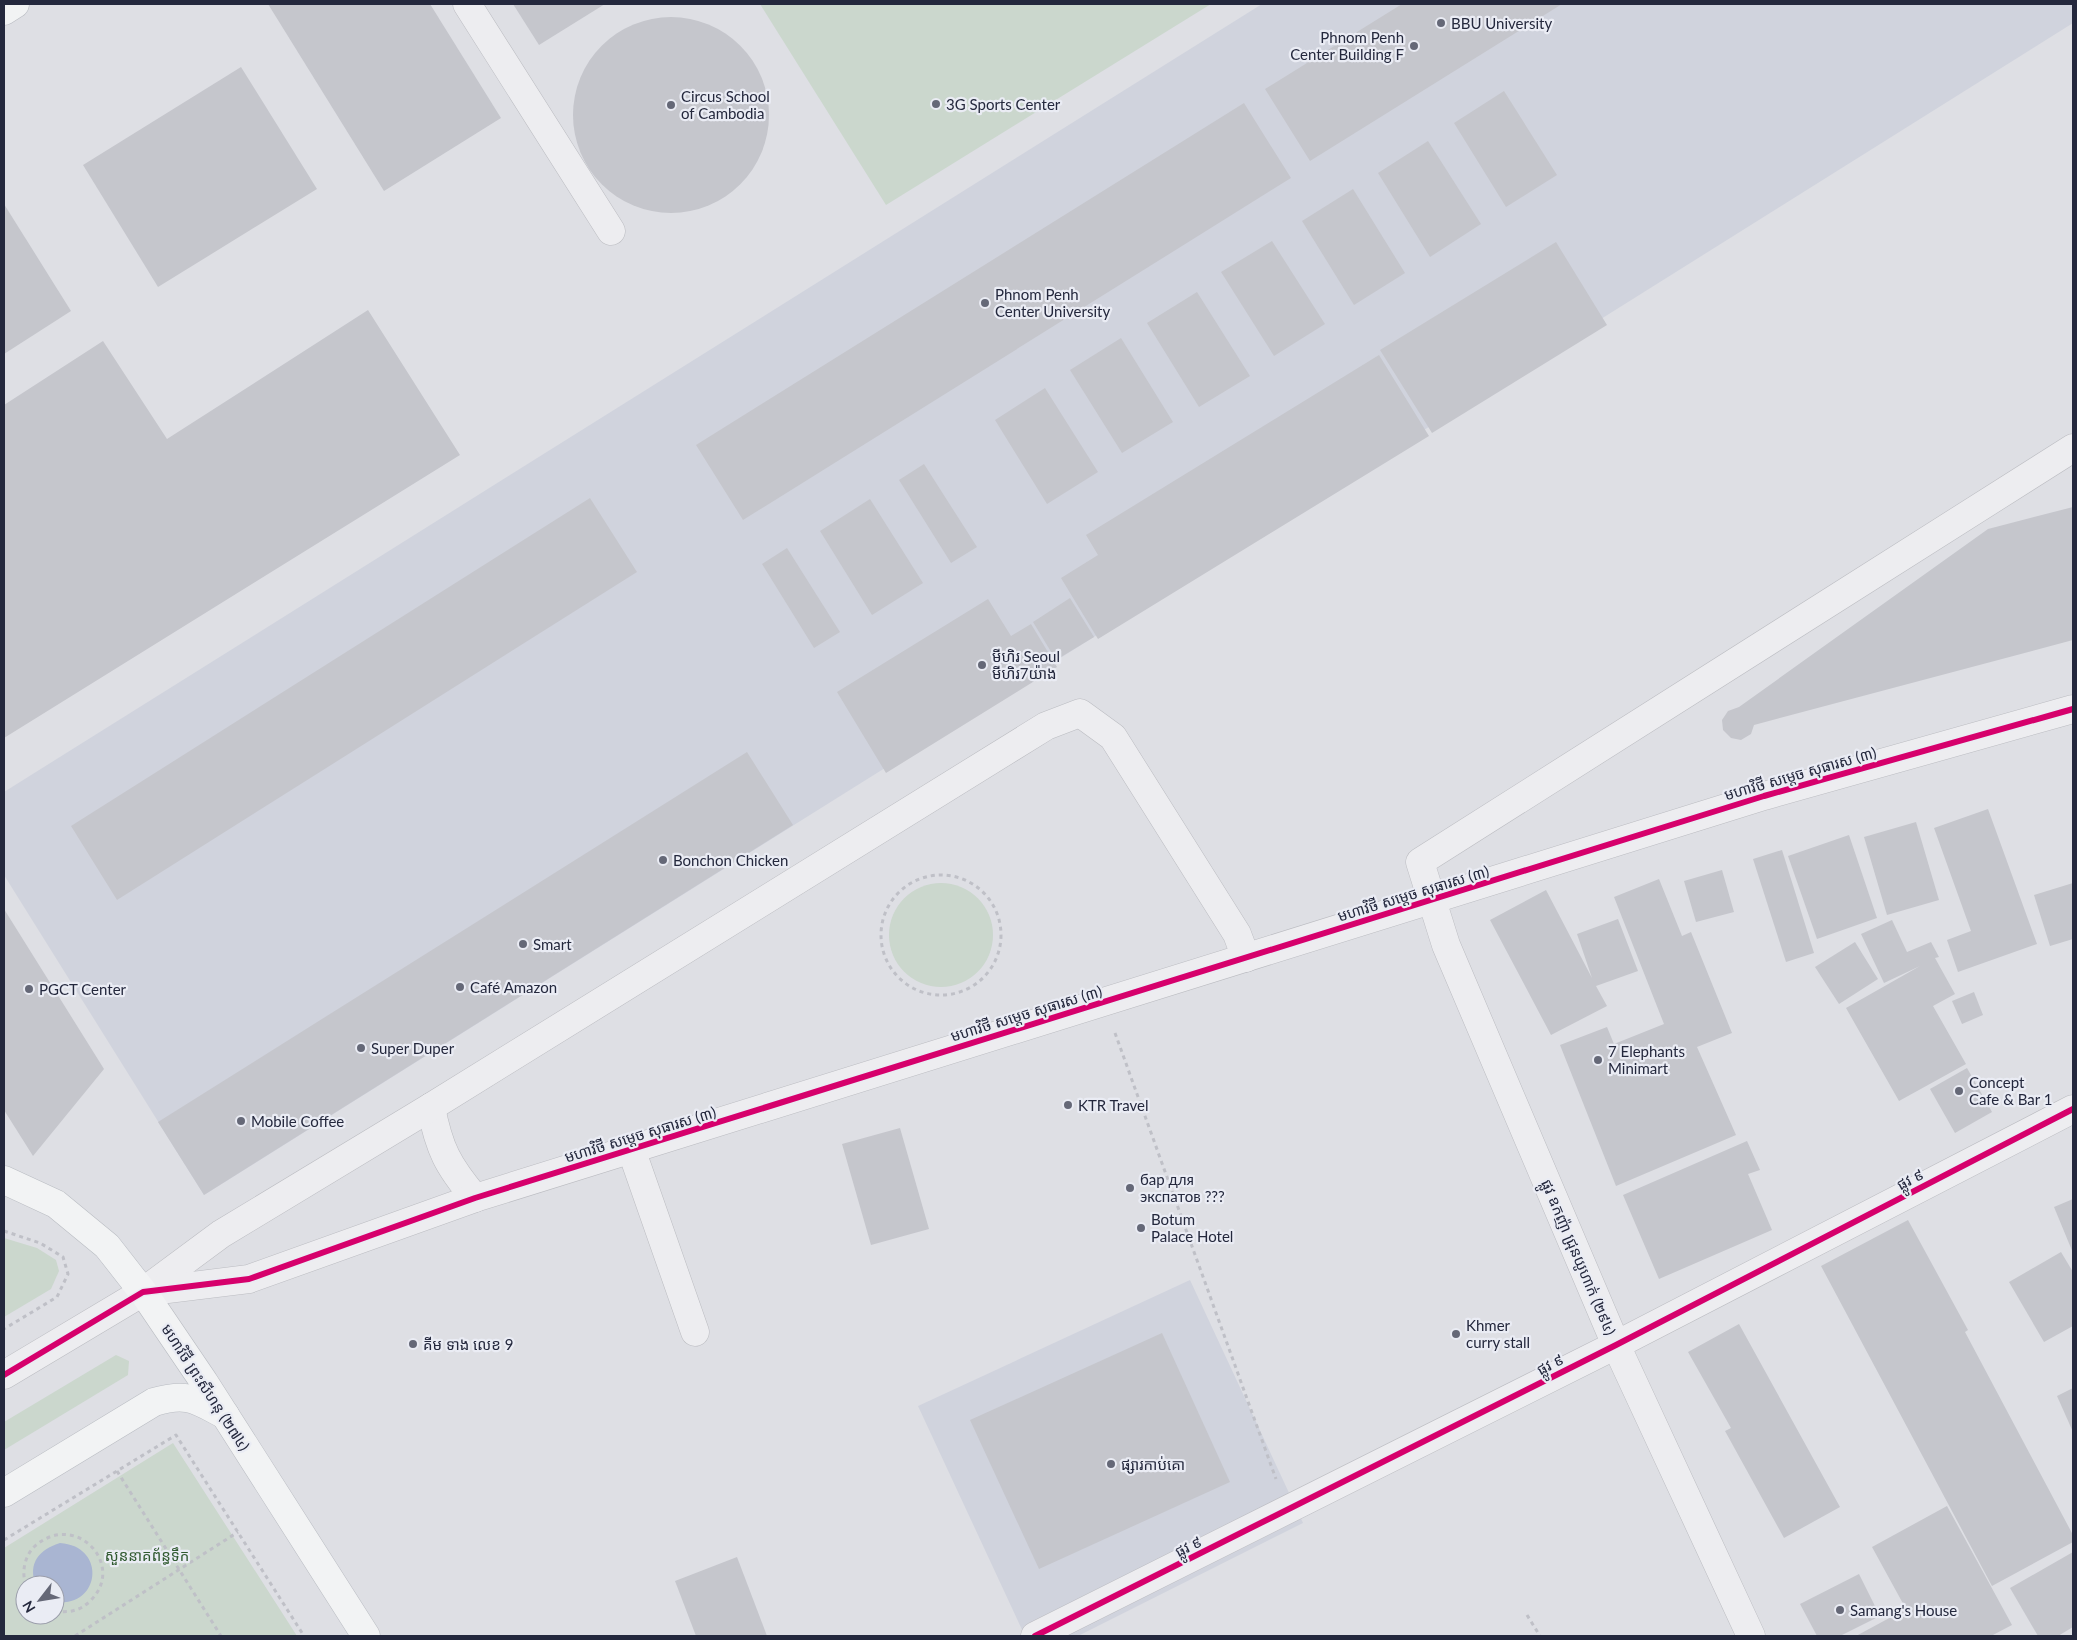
<svg xmlns="http://www.w3.org/2000/svg" width="2077" height="1640" viewBox="0 0 2077 1640" font-family="Lato,'Noto Sans Khmer',sans-serif">
  <rect width="100%" height="100%" fill="#dedfe4"/>
  <g fill="#d0d3dd">
    <polygon points="1262,4 2073,4 2073,23 204,1195 4,875 4,792"/>
    <polygon points="1190,1280 1303,1523 1078,1636 1025,1636 918,1406"/>
  </g>
  <g fill="#cbd7cd" fill-rule="evenodd">
    <polygon points="760,4 1211,4 886,205"/>
    <circle cx="941" cy="935" r="52"/>
    <polygon points="4,1238 37,1248 56,1260 59,1271 51,1289 4,1317"/>
    <polygon points="116,1355 129,1361 128,1375 4,1450 4,1422"/>
    <path d="M173 1443 297 1636H4V1548ZM25 1585H55V1615H25Z"/>
  </g>
  <path fill="#a9b5d2" d="M60 1543C107 1546 101 1608 55 1602V1585H36C27 1563 40 1549 60 1543Z"/>
  <g fill="#c5c6cc">
    <polygon points="268,4 430,4 501,118 384,191"/>
    <polygon points="513,4 605,4 539,45"/>
    <polygon points="1402,4 1562,4 1310,161 1265,89"/>
    <circle cx="671" cy="115" r="98"/>
    <polygon points="241,67 317,189 158,287 83,165"/>
    <polygon points="1504,91 1557,175 1506,207 1454,123"/>
    <polygon points="1244,103 1291,178 743,520 696,445"/>
    <polygon points="1428,141 1481,224 1430,257 1378,173"/>
    <polygon points="1353,189 1405,273 1354,305 1302,221"/>
    <polygon points="4,204 71,311 4,354"/>
    <polygon points="1272,241 1325,324 1274,356 1221,272"/>
    <polygon points="1556,242 1607,325 1432,433 1380,350"/>
    <polygon points="1197,292 1250,376 1199,407 1147,323"/>
    <polygon points="368,310 460,455 4,738 4,405 103,341 167,439"/>
    <polygon points="1121,338 1173,422 1122,453 1070,370"/>
    <polygon points="1379,355 1429,436 1098,639 1061,578 1098,555 1086,535"/>
    <polygon points="1045,388 1098,472 1047,504 995,420"/>
    <polygon points="924,464 977,547 951,563 899,480"/>
    <polygon points="590,498 637,572 117,900 71,826"/>
    <polygon points="870,499 923,583 872,615 820,531"/>
    <polygon points="2073,507 2073,640 1754,725 1751,734 1741,740 1731,738 1723,730 1722,720 1728,711 1739,707 1988,529"/>
    <polygon points="787,548 840,632 814,648 762,564"/>
    <polygon points="1070,598 1094,637 1056,660 1033,622"/>
    <polygon points="988,599 1011,636 1031,624 1057,667 886,773 837,692"/>
    <polygon points="747,752 793,825 204,1195 158,1122"/>
    <polygon points="1988,809 2037,944 1958,972 1947,940 1971,931 1934,828"/>
    <polygon points="1916,822 1939,900 1887,915 1864,837"/>
    <polygon points="1849,835 1877,918 1817,939 1788,856"/>
    <polygon points="1782,850 1814,953 1786,962 1753,859"/>
    <polygon points="1722,870 1734,912 1696,922 1684,881"/>
    <polygon points="1659,879 1682,936 1691,932 1732,1033 1697,1047 1736,1135 1616,1186 1560,1045 1607,1027 1614,1044 1664,1024 1614,897"/>
    <polygon points="2073,883 2073,939 2050,946 2034,895"/>
    <polygon points="1546,890 1592,978 1577,934 1618,919 1638,971 1596,986 1607,1006 1551,1035 1490,920"/>
    <polygon points="4,909 104,1069 33,1156 4,1110"/>
    <polygon points="1892,920 1907,952 1931,942 1939,957 1935,958 1955,994 1933,1006 1966,1064 1899,1101 1846,1008 1920,966 1884,983 1861,934"/>
    <polygon points="1855,942 1878,979 1839,1004 1815,967"/>
    <polygon points="1974,992 1983,1015 1962,1024 1952,1001"/>
    <polygon points="1967,1068 1992,1112 1955,1133 1930,1089"/>
    <polygon points="900,1128 929,1229 871,1245 842,1144"/>
    <polygon points="1747,1141 1760,1170 1748,1174 1772,1230 1659,1279 1623,1195"/>
    <polygon points="2073,1199 2073,1253 2054,1207"/>
    <polygon points="1908,1220 1968,1330 1965,1332 2073,1535 2073,1542 1992,1586 1821,1266"/>
    <polygon points="2061,1252 2073,1272 2073,1326 2044,1342 2009,1282"/>
    <polygon points="1739,1324 1840,1507 1784,1538 1725,1431 1731,1428 1688,1352"/>
    <polygon points="1162,1333 1230,1482 1039,1569 970,1420"/>
    <polygon points="2073,1388 2073,1432 2057,1396"/>
    <polygon points="1947,1506 2012,1625 1991,1636 1856,1636 1906,1609 1872,1547"/>
    <polygon points="2073,1552 2073,1627 2058,1636 2038,1636 2010,1588"/>
    <polygon points="737,1557 767,1636 696,1636 675,1581"/>
    <polygon points="1859,1574 1880,1616 1840,1636 1817,1636 1800,1604"/>
  </g>
  <g fill="none" stroke-linecap="round" stroke-linejoin="round">
    <defs>
      <g id="minor">
        <polyline points="467,4 611,231"/>
        <path d="M431 1107C439 1149 448 1166 475 1198"/>
        <polyline points="631,1149 695,1332"/>
        <polyline points="144,1291 221,1234 431,1107 1046,726 1080,713 1113,737 1237,934 1246,958"/>
        <polyline points="4,1375 143,1292 249,1279 475,1198 1764,796 2073,709"/>
        <polyline points="1035,1636 1616,1345 2073,1109"/>
        <polyline points="1751,1636 1616,1345 1446,945 1420,862 2073,448"/>
      </g>
      <g id="major">
        <polyline points="4,11 15,4"/>
        <polyline points="4,1180 56,1204 107,1246 143,1292 204,1382 366,1636"/>
        <path d="M4 1493 154 1402C188 1392 196 1400 225 1415"/>
      </g>
    </defs>
    <use href="#minor" stroke="#bbbcc1" stroke-width="29"/>
    <use href="#major" stroke="#b9bcc2" stroke-width="29"/>
    <g stroke="#bfc0c7" stroke-width="3" stroke-dasharray="4 4" stroke-linecap="butt">
      <circle cx="941" cy="935" r="60"/>
      <polyline points="1115,1033 1276,1479"/>
      <polyline points="4,1231 40,1243 63,1257 68,1274 57,1297 4,1329"/>
      <polyline points="117,1471 221,1636"/>
      <polyline points="4,1540 176,1435 304,1636"/>
      <path d="M26 1585C21 1572 25 1555 35 1546 76 1510 127 1566 90 1601 80 1611 69 1613 55 1611"/>
      <polyline points="1527,1615 1540,1636"/>
      <polyline points="75,1636 238,1532"/>
    </g>
    <use href="#minor" stroke="#ededf0" stroke-width="28"/>
    <use href="#major" stroke="#f2f3f4" stroke-width="28"/>
    <defs>
      <g id="cycleway">
        <polyline points="4,1375 143,1292 249,1279 475,1198 1764,796 2073,709"/>
        <polyline points="1035,1636 1616,1345 2073,1109"/>
      </g>
    </defs>
    <use href="#cycleway" stroke="#eaecf4" stroke-width="9"/>
    <use href="#cycleway" stroke="#d6006c" stroke-width="6"/>
  </g>
  <g fill="#656877" stroke="#eaecf4" stroke-width="2">
    <circle cx="1441" cy="23" r="5"/>
    <circle cx="1414" cy="46" r="5"/>
    <circle cx="936" cy="104" r="5"/>
    <circle cx="671" cy="105" r="5"/>
    <circle cx="985" cy="303" r="5"/>
    <circle cx="982" cy="665" r="5"/>
    <circle cx="663" cy="860" r="5"/>
    <circle cx="523" cy="944" r="5"/>
    <circle cx="460" cy="987" r="5"/>
    <circle cx="29" cy="989" r="5"/>
    <circle cx="361" cy="1048" r="5"/>
    <circle cx="1598" cy="1060" r="5"/>
    <circle cx="1959" cy="1091" r="5"/>
    <circle cx="1068" cy="1105" r="5"/>
    <circle cx="241" cy="1121" r="5"/>
    <circle cx="1130" cy="1188" r="5"/>
    <circle cx="1141" cy="1228" r="5"/>
    <circle cx="1456" cy="1334" r="5"/>
    <circle cx="413" cy="1344" r="5"/>
    <circle cx="1111" cy="1464" r="5"/>
    <circle cx="1840" cy="1610" r="5"/>
  </g>
  <g text-anchor="middle" dominant-baseline="central" stroke-width="4.5" stroke-linejoin="round" paint-order="stroke">
    <g font-size="15" fill="#24283d" stroke="#eaecf4" text-anchor="start">
      <text x="1451" y="23">BBU University</text>
      <text x="1404" y="37" text-anchor="end">Phnom Penh<tspan x="1404" dy="17">Center Building F</tspan></text>
      <text x="681" y="96">Circus School<tspan x="681" dy="17">of Cambodia</tspan></text>
      <text x="946" y="104">3G Sports Center</text>
      <text x="995" y="294">Phnom Penh<tspan x="995" dy="17">Center University</tspan></text>
      <text x="992" y="656">មីហិរ Seoul<tspan x="992" dy="17">មីហិរ7យ៉ាង</tspan></text>
      <text x="673" y="860">Bonchon Chicken</text>
      <text x="533" y="944">Smart</text>
      <text x="470" y="987">Café Amazon</text>
      <text x="39" y="989">PGCT Center</text>
      <text x="371" y="1048">Super Duper</text>
      <text x="1608" y="1051">7 Elephants<tspan x="1608" dy="17">Minimart</tspan></text>
      <text x="1969" y="1082">Concept<tspan x="1969" dy="17">Cafe &amp; Bar 1</tspan></text>
      <text x="1078" y="1105">KTR Travel</text>
      <text x="251" y="1121">Mobile Coffee</text>
      <text x="1140" y="1179">бар для<tspan x="1140" dy="17">экспатов ???</tspan></text>
      <text x="1151" y="1219">Botum<tspan x="1151" dy="17">Palace Hotel</tspan></text>
      <text x="1466" y="1325">Khmer<tspan x="1466" dy="17">curry stall</tspan></text>
      <text x="423" y="1344">គីម ទាង លេខ 9</text>
      <text x="1121" y="1464">ផ្សារកាប់គោ</text>
      <text x="1850" y="1610">Samang's House</text>
    </g>
    <g font-size="15" fill="#24283d" stroke="#eaecf4">
      <text transform="translate(1800 773) rotate(-16)">មហាវិថី សម្តេច សុធារស (៣)</text>
      <text transform="translate(1413 893) rotate(-17)">មហាវិថី សម្តេច សុធារស (៣)</text>
      <text transform="translate(1026 1013) rotate(-17)">មហាវិថី សម្តេច សុធារស (៣)</text>
      <text transform="translate(640 1134) rotate(-17)">មហាវិថី សម្តេច សុធារស (៣)</text>
      <text transform="translate(1910 1179) rotate(-27)">ផ្លូវ ៩</text>
      <text transform="translate(1579 1257) rotate(67)">ផ្លូវ ឧកញ៉ា ជ្រុនយូហាក់ (២៩៤)</text>
      <text transform="translate(1550 1364) rotate(-27)">ផ្លូវ ៩</text>
      <text transform="translate(206 1387) rotate(57)">មហាវិថី ព្រះសីហនុ (២៧៤)</text>
      <text transform="translate(1188 1546) rotate(-26)">ផ្លូវ ៩</text>
    </g>
    <g font-size="15" fill="#305a30" stroke="#eaecf4">
      <text x="147" y="1555">សួននាគព័ន្ធទឹក</text>
    </g>
  </g>
  <rect width="2077" height="1640" fill="none" stroke="#24283d" stroke-width="10"/>
  <g transform="translate(40 1600) rotate(239)"><circle r="24" fill="#eaecf4" stroke="#9b9eab"/>
  <path d="M0-4L9 19L0 12L-9 19Z" fill="#656877"/>
  <text y="-8" font-size="14" font-weight="bold" text-anchor="middle" fill="#24283d">N</text>
  </g>
</svg>
